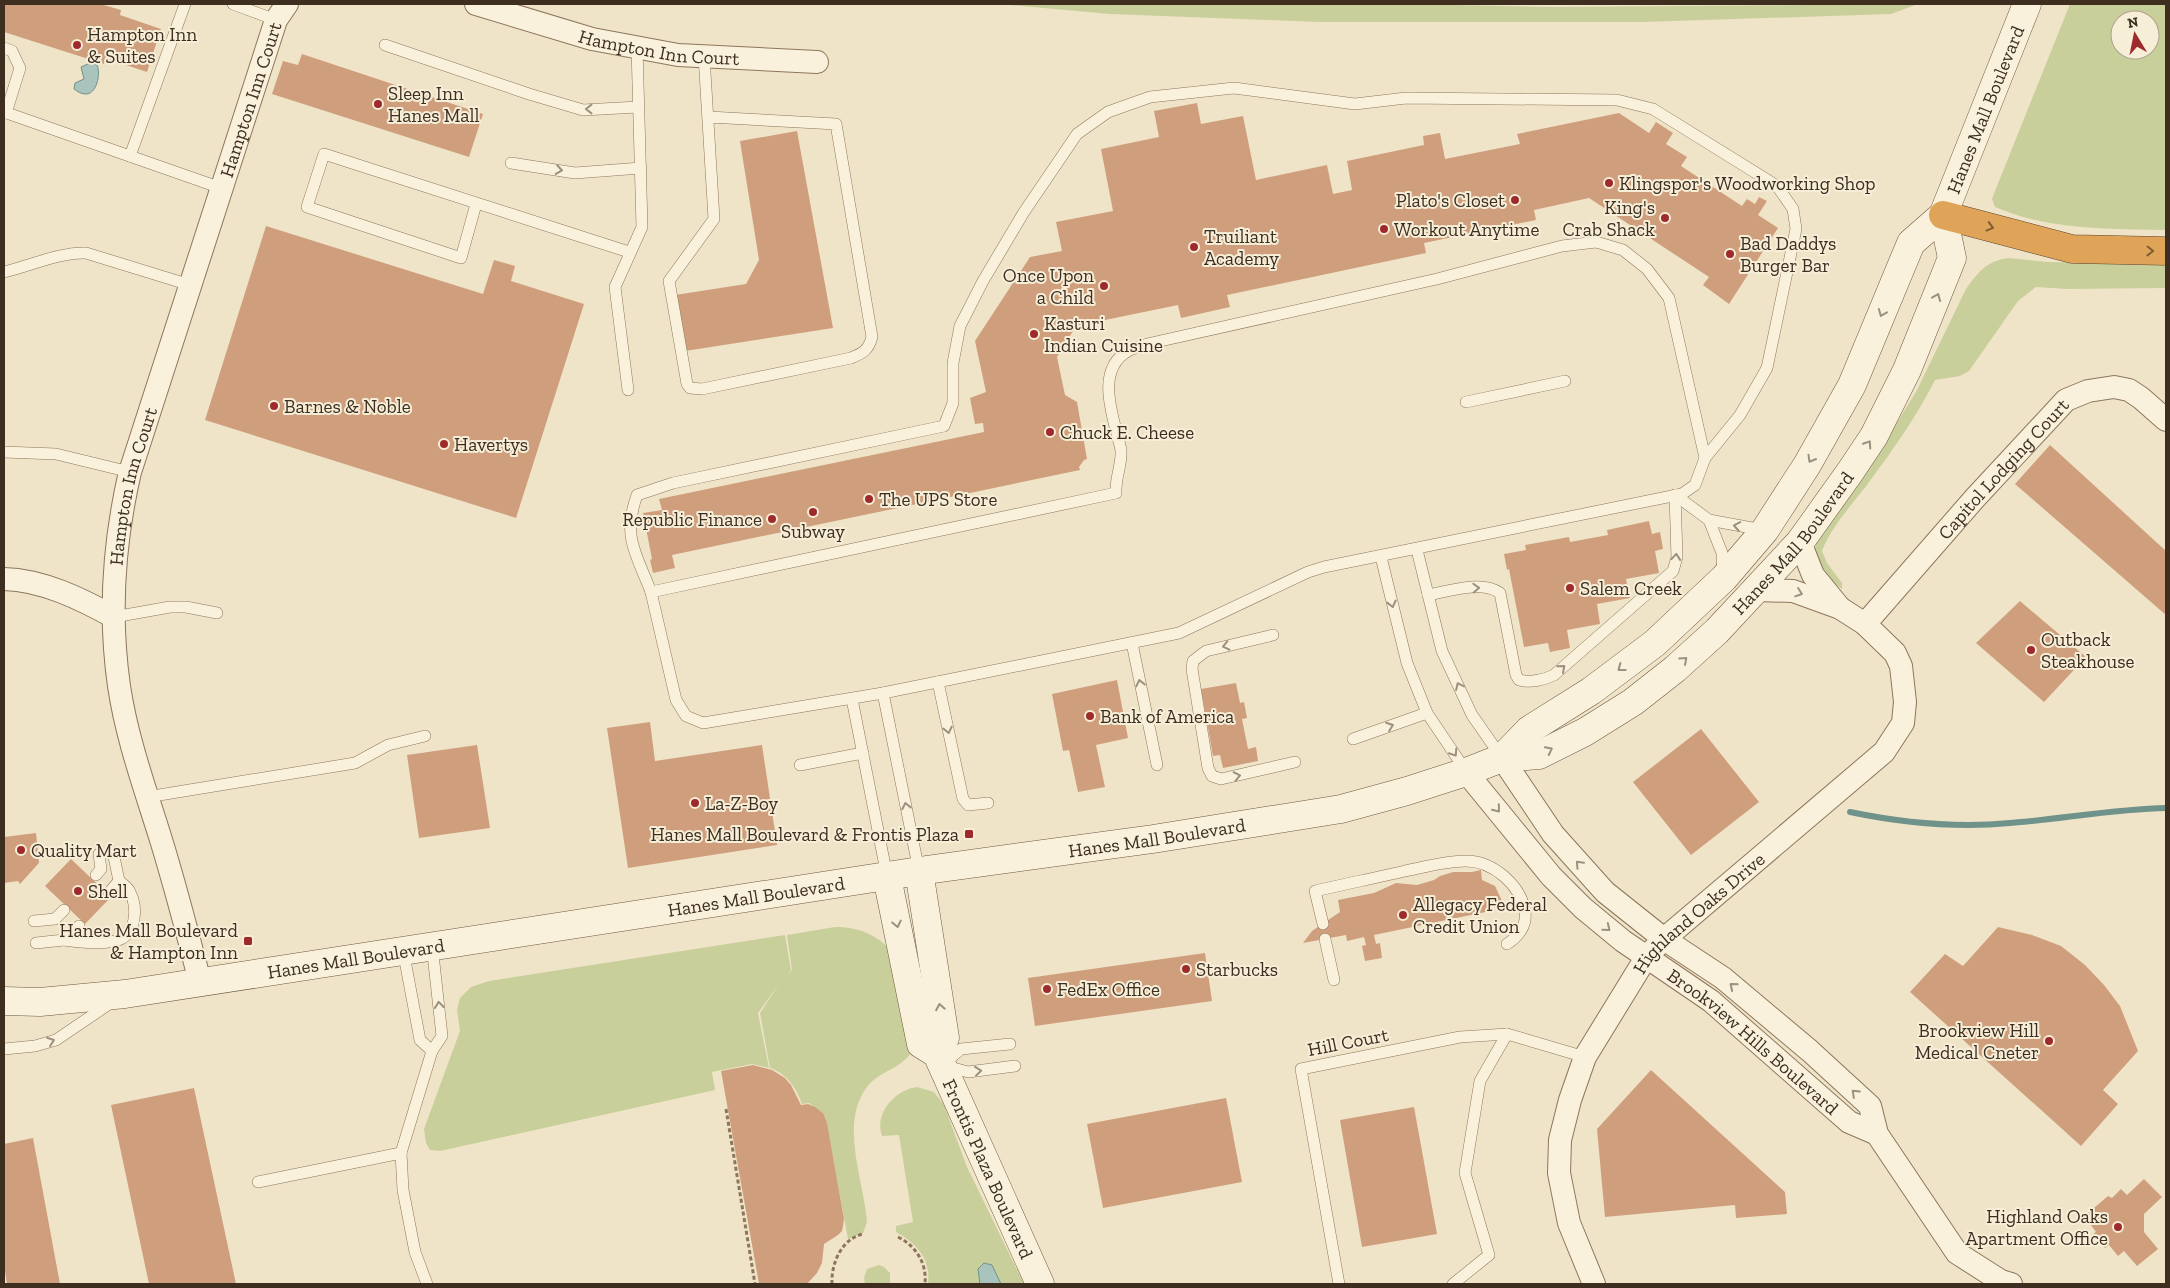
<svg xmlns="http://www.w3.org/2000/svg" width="2170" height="1288" viewBox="0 0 2170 1288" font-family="'Zilla Slab',serif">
  <rect width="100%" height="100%" fill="#f0e4c8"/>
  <g fill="#c9cf9b" fill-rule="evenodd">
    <polygon points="998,4 1408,4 1554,7 1918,4 1891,14 1643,22 1320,22 1110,14"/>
    <path d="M2070 4H2166V230C2110 229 2048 230 1995 207L1992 199 1995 191ZM2120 20H2150V50H2120Z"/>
    <path d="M2008 258 2048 262 2166 264V288L2067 289 2036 287 2018 301 1969 371 1960 376 1935 380C1918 414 1895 447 1872 478 1855 502 1833 523 1822 551L1827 563 1842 583V589C1822 575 1813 568 1816 541L1882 447 1917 390 1966 289C1978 272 1987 261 2008 258Z"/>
    <path d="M835 927C857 927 877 934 891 951L912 1051C902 1069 880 1070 867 1087 839 1124 864 1180 867 1222L863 1233 848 1239 825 1115 809 1103 802 1104C796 1087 787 1074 770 1068L760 1013 779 984 758 1013 769 1068 752 1064 712 1072 715 1090 440 1151 430 1150 426 1143 424 1129 460 1031 457 1010 460 998 471 987 489 981 785 935 791 970 787 976 792 970 787 935Z"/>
    <path d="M917 1087 934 1092 944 1105 967 1167 1024 1284H928C931 1259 917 1244 896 1232V1226L913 1222 899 1135 882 1136C874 1113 895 1090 917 1087Z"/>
    <polygon points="879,1265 884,1267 890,1273 890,1284 865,1284 864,1278 867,1269"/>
  </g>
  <g fill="#a9c4bc" stroke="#6f938a">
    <path d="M90 63 97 65C101 73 97 95 85 94 81 94 77 91 74 89L75 83 84 79 81 67Z"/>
    <polygon points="984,1263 992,1265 1001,1284 980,1284 978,1269"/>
  </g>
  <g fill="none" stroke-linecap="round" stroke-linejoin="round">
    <path stroke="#6f938a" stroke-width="6" d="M1850 812C1903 823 1957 828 2010 823 2062 819 2114 809 2166 808"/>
  </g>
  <g fill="#cf9f7d">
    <polygon points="4,4 100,4 121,10 120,15 161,29 147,72 105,58 104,64 4,32"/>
    <polygon points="302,54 483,114 469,157 272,94 283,61 298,65"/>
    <polygon points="1197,103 1201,124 1243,116 1256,180 1327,165 1333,194 1352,190 1347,161 1424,145 1423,136 1440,133 1445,159 1520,144 1517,134 1619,113 1649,133 1656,122 1673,133 1666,144 1687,157 1681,166 1742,206 1747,199 1755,204 1759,197 1767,201 1758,215 1778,228 1729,304 1703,285 1709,277 1589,198 1534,210 1536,220 1424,243 1426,253 1227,295 1230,307 1181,318 1178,305 1076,326 1057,357 1065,395 1077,402 1087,459 1084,460 1079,467 1080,470 672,555 675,568 653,573 650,560 652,559 643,513 662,510 659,499 984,432 983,423 975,424 970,398 986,392 975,341 1030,257 1062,251 1056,222 1113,211 1101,149 1159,137 1154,111"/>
    <polygon points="797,131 833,328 685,351 675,295 746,284 759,260 740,141"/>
    <polygon points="266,226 483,294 494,260 515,266 511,281 584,304 516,518 205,420"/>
    <polygon points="2050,445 2166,551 2166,615 2015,484"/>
    <polygon points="1649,521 1652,534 1660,532 1663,549 1655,551 1659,573 1626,579 1630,598 1597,604 1600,624 1567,630 1570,648 1550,652 1548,643 1524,647 1509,569 1507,570 1504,554 1526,550 1525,545 1569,537 1570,542 1608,535 1607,530"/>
    <polygon points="2020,601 2086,657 2044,702 1976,643"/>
    <polygon points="1117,680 1128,738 1096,745 1105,787 1078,792 1069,750 1063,751 1052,694"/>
    <polygon points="1236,683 1240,703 1244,702 1247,718 1242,719 1248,749 1256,747 1258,761 1223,768 1220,755 1213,756 1201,689"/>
    <polygon points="650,722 655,761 762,745 777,845 628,868 607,728"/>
    <polygon points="1701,729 1759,802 1691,855 1633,782"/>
    <polygon points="477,745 490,828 419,838 407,755"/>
    <polygon points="36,833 39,863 20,884 18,881 4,883 4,837"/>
    <polygon points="71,859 111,897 85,924 45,886"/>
    <polygon points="1481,870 1482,880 1495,886 1502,901 1489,904 1490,911 1374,935 1376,944 1380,943 1382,958 1365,961 1362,946 1366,945 1364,937 1347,941 1346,935 1303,943 1312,931 1340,912 1338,900 1374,893 1396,883 1417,885 1434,880 1440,876 1453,872 1472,872"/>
    <polygon points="1998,927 2032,935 2061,946 2085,965 2104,985 2120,1006 2138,1051 2103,1090 2118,1104 2081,1146 1910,992 1945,954 1963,966"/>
    <polygon points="1205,953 1212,1001 1035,1026 1028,978"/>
    <polygon points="753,1065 772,1070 785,1078 791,1085 801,1105 808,1104 815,1107 824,1114 827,1123 844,1219 843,1226 842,1231 838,1235 824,1244 822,1263 817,1273 807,1284 759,1284 721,1071"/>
    <polygon points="1651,1070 1785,1192 1787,1214 1736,1218 1735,1205 1605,1217 1597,1129"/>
    <polygon points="194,1088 236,1284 149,1284 111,1105"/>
    <polygon points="1226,1098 1242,1182 1103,1208 1087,1124"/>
    <polygon points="1414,1107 1437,1234 1362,1247 1340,1120"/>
    <polygon points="33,1138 60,1284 7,1284 4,1265 4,1144"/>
    <polygon points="2144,1179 2162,1197 2144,1214 2144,1232 2158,1249 2137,1266 2124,1251 2118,1256 2109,1245 2105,1248 2093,1234 2096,1232 2088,1221 2092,1217 2088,1213 2108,1196 2112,1198 2121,1189 2127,1195"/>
  </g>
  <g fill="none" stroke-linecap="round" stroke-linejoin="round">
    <defs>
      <g id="lane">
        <polyline points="233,4 276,20"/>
        <polyline points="385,45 529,94 583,110 638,107"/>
        <polyline points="4,48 12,51 20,68 6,113"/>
        <path d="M704 56 714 219 669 281 687 384 690 388 702 389 851 358C863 353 868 351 872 337L836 124 709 117"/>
        <polyline points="4,112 221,188"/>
        <polyline points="130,156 185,4"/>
        <polyline points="511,163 575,173 641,168"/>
        <polyline points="476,204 461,258 307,207 324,154 629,252"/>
        <path d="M1596 242 1623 250 1647 269 1669 298 1705 458 1695 485 1682 494 1324 567 1308 572 1179 633 883 693 703 723 686 716 676 700 651 592 1116 493C1115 478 1122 465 1121 450 1115 421 1093 371 1128 351 1133 348 1141 347 1147 344L1437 279 1562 246Z"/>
        <path d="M4 272C30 266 60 252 86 253L190 285"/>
        <polyline points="628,390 615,287 642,227 637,47"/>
        <polyline points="1466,402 1565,381"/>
        <polyline points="4,452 56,454 130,472"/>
        <polyline points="1675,495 1709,520 1763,530"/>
        <polyline points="1709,520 1722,553 1723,573"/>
        <polyline points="1417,550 1442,651 1472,715 1502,758"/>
        <polyline points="1381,557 1407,663 1427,713 1466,771"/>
        <path d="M651 592C636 553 622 537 637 495L673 483 944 426 953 403V363L960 326 983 281 1024 212 1077 134 1108 112 1150 97 1234 88 1355 104 1406 98 1617 100 1653 109 1777 186 1793 209 1796 229 1767 368 1740 415 1705 458"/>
        <path d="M1428 595C1450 591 1481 580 1500 593L1516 675 1519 680C1530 683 1544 680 1554 675L1673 571 1677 557 1675 495"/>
        <polyline points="114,617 170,607 186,607 217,613"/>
        <polyline points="1273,635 1206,651 1193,661 1192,669 1208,768 1212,776 1221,779 1295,762"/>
        <polyline points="1132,643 1157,765"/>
        <polyline points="938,682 963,799 968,805 988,803"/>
        <polyline points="883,693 919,871"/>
        <polyline points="852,699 887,876"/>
        <polyline points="1353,739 1427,713"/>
        <polyline points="800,765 863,753"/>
        <polyline points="147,797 355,763 388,745 425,736"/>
        <polyline points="96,875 101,869 99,854"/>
        <polyline points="112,889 119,881 113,852"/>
        <polyline points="34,921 55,919 64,910"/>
        <path d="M1323 924 1315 891C1345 884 1375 878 1405 871 1425 867 1445 861 1466 861 1493 861 1521 885 1525 912 1527 926 1518 937 1507 944"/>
        <polyline points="1325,939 1334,980"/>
        <path d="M64 940C80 942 99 945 115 941 137 936 138 908 130 892 128 887 123 884 119 881"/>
        <polyline points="36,943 64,940 79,926"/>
        <polyline points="403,950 420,1040 432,1051"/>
        <polyline points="4,1049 35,1046 56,1040 112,1002"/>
        <polyline points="942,1065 961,1049 1010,1044"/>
        <polyline points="946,1066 968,1072 1015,1066"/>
        <polyline points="258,1182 401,1153"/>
        <polyline points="427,1284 415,1252 403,1190 401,1153 432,1051 442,1036 432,945"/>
        <polyline points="1339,1284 1301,1069 1460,1037 1507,1034 1585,1057"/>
        <polyline points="1453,1284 1489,1255 1465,1173 1480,1081 1507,1034"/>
      </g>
      <g id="street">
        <path id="s1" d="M476 4 592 39 678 55 817 62"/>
        <polyline points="1800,542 1813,575 1840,608"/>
        <path d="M4 579C43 580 81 599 114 617"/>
        <path id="s2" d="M1865 624 1975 498 2066 400 2088 391 2114 387 2129 390 2141 398 2166 420"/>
        <polyline points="1502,758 1553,834 1605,892 1664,939 1723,978 1810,1051 1870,1106 1877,1134 1957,1253 2001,1281 2011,1284"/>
        <path id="s3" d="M1466 772 1551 876 1583 908 1623 941 1711 1001 1849 1122 1877 1134"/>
        <path id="s4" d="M200 982C188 935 176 889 162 843 146 791 127 740 119 686 109 616 114 541 130 472L276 20 287 4"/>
        <path id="s5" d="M1594 1284 1569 1223 1559 1173 1560 1140 1570 1100 1585 1057 1647 956 1664 939 1884 752 1903 723 1905 702 1901 666 1895 653 1865 624 1840 608 1793 591 1756 590"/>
      </g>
      <g id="secondary">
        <path id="s6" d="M1502 758 1529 730 1591 691 1655 643 1724 578 1765 530 1807 465 1852 385 1911 243 1943 215 2027 4"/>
        <polyline points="919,871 945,1038 937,1054"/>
        <path id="s7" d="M887 877 921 1044 937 1054 1040 1284"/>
        <path id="s8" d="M4 1001 40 1002 125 994 919 871 1153 839 1341 809 1407 791 1466 772 1502 758 1539 755 1585 732 1633 702 1675 669 1717 631 1800 542 1850 472 1874 436 1907 370 1952 258 1943 215"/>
      </g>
      <polyline id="highway" points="1943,215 2072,249 2166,251"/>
    </defs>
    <use href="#lane" stroke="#8d765c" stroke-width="12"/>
    <use href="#street" stroke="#8d765c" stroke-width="24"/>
    <use href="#secondary" stroke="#6f573f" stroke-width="29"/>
    <use href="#highway" stroke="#5b4430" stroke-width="29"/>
    <g stroke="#8d765c" stroke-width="3" stroke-dasharray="4 2.5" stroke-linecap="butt">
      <polyline points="726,1109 755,1284"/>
      <path d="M898 1237C916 1246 927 1263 925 1284"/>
      <path d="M832 1284C831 1264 841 1239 863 1234"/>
    </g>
    <use href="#lane" stroke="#faf1dc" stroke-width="11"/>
    <use href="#street" stroke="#faf1dc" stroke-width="22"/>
    <use href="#secondary" stroke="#faf1dc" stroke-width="28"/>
    <use href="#highway" stroke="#e0a458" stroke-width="28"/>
  </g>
  <defs><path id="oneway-chevron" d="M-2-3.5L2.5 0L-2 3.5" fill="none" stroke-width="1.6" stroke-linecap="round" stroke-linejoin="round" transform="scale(1.25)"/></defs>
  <g stroke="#9c907e">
    <use href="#oneway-chevron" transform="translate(589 109) rotate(180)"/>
    <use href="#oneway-chevron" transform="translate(559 170) rotate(9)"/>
    <use href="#oneway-chevron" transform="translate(1937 297) rotate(-68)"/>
    <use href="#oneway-chevron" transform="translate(1882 313) rotate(112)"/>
    <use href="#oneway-chevron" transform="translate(1868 444) rotate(-57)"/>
    <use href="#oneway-chevron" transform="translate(1811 459) rotate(120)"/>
    <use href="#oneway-chevron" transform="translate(1737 526) rotate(-170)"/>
    <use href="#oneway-chevron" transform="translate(1676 557) rotate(-85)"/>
    <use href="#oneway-chevron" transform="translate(1476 588) rotate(-3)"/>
    <use href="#oneway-chevron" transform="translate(1799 593) rotate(19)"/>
    <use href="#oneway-chevron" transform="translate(1392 604) rotate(76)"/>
    <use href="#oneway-chevron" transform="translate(1226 646) rotate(167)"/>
    <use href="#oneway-chevron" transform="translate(1684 660) rotate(-42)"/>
    <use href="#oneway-chevron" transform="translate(1562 668) rotate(-41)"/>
    <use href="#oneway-chevron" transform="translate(1621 668) rotate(143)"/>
    <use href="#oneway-chevron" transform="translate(1140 683) rotate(-102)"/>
    <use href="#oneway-chevron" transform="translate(1459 686) rotate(-115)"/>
    <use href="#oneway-chevron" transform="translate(1390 726) rotate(-20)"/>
    <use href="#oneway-chevron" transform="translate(948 730) rotate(78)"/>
    <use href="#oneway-chevron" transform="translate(1549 750) rotate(-27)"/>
    <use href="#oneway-chevron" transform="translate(1454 753) rotate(57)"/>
    <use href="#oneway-chevron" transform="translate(1237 776) rotate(-12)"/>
    <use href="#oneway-chevron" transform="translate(906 806) rotate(-101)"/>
    <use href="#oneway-chevron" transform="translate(1497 809) rotate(51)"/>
    <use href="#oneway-chevron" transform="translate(1579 864) rotate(-133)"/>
    <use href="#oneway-chevron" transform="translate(897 924) rotate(78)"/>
    <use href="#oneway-chevron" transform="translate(1607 928) rotate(39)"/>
    <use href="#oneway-chevron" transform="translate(1733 986) rotate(-140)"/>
    <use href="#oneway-chevron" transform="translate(439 1005) rotate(-96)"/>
    <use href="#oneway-chevron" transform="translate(940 1007) rotate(-100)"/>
    <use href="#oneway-chevron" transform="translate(51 1041) rotate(-20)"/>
    <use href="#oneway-chevron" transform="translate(978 1071) rotate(-6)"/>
    <use href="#oneway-chevron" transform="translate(1855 1093) rotate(-137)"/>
  </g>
  <g stroke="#7e5d36">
    <use href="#oneway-chevron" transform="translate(1990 227) rotate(15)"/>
    <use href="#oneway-chevron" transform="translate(2150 251) rotate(1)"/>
  </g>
  <g fill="#9e2a2b" stroke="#f7eed8" stroke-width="2">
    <circle cx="77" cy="45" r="5"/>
    <circle cx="378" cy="104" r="5"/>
    <circle cx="1609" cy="183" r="5"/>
    <circle cx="1515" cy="200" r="5"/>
    <circle cx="1665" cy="218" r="5"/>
    <circle cx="1384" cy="229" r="5"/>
    <circle cx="1194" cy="247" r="5"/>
    <circle cx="1730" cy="254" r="5"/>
    <circle cx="1104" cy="286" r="5"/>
    <circle cx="1034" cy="334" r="5"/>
    <circle cx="274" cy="406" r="5"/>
    <circle cx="1050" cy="432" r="5"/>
    <circle cx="444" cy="444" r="5"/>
    <circle cx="869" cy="499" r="5"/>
    <circle cx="813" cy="512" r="5"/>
    <circle cx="772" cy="519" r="5"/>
    <circle cx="1570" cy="588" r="5"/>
    <circle cx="2031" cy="650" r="5"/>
    <circle cx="1090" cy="716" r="5"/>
    <circle cx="695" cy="803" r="5"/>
    <rect x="964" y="829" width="10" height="10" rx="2.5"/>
    <circle cx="21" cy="850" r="5"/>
    <circle cx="78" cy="891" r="5"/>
    <circle cx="1403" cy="915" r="5"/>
    <rect x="243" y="936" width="10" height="10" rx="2.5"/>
    <circle cx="1186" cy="969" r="5"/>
    <circle cx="1047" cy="989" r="5"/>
    <circle cx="2049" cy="1041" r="5"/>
    <circle cx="2118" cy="1227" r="5"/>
  </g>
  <g text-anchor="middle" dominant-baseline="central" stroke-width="4" stroke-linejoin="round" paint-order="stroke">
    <g font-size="19" fill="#3d2e20" stroke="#f7eed8" text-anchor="start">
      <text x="87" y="34">Hampton Inn<tspan x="87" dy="22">&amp; Suites</tspan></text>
      <text x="388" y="93">Sleep Inn<tspan x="388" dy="22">Hanes Mall</tspan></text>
      <text x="1619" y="183">Klingspor's Woodworking Shop</text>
      <text x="1505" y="200" text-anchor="end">Plato's Closet</text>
      <text x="1655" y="207" text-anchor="end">King's<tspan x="1655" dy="22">Crab Shack</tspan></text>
      <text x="1394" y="229">Workout Anytime</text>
      <text x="1204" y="236">Truiliant<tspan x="1204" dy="22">Academy</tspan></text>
      <text x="1740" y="243">Bad Daddys<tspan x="1740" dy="22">Burger Bar</tspan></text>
      <text x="1094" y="275" text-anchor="end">Once Upon<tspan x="1094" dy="22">a Child</tspan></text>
      <text x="1044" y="323">Kasturi<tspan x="1044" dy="22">Indian Cuisine</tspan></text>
      <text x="284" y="406">Barnes &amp; Noble</text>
      <text x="1060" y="432">Chuck E. Cheese</text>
      <text x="454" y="444">Havertys</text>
      <text x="879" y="499">The UPS Store</text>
      <text x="762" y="519" text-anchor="end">Republic Finance</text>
      <text x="813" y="531" text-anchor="middle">Subway</text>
      <text x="1580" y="588">Salem Creek</text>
      <text x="2041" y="639">Outback<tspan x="2041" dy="22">Steakhouse</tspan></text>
      <text x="1100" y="716">Bank of America</text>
      <text x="705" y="803">La-Z-Boy</text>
      <text x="959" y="834" text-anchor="end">Hanes Mall Boulevard &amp; Frontis Plaza</text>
      <text x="31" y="850">Quality Mart</text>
      <text x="88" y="891">Shell</text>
      <text x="1413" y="904">Allegacy Federal<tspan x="1413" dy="22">Credit Union</tspan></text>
      <text x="238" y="930" text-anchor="end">Hanes Mall Boulevard<tspan x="238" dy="22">&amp; Hampton Inn</tspan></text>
      <text x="1196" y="969">Starbucks</text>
      <text x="1057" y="989">FedEx Office</text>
      <text x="2039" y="1030" text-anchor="end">Brookview Hill<tspan x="2039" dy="22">Medical Cneter</tspan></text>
      <text x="2108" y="1216" text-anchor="end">Highland Oaks<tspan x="2108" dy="22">Apartment Office</tspan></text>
    </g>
    <g font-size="19" fill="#3d2e20" stroke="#f7eed8">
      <text stroke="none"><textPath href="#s1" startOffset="189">Hampton Inn Court</textPath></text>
      <text stroke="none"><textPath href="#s4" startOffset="914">Hampton Inn Court</textPath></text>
      <text stroke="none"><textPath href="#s6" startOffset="829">Hanes Mall Boulevard</textPath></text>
      <text stroke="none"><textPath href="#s2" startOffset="208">Capitol Lodging Court</textPath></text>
      <text stroke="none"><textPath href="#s4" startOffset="509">Hampton Inn Court</textPath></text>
      <text stroke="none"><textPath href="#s8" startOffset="1892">Hanes Mall Boulevard</textPath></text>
      <text stroke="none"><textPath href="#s8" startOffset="1165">Hanes Mall Boulevard</textPath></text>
      <text stroke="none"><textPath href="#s8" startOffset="760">Hanes Mall Boulevard</textPath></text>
      <text stroke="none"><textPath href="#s5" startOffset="422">Highland Oaks Drive</textPath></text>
      <text stroke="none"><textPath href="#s8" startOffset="355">Hanes Mall Boulevard</textPath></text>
      <text transform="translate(1348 1042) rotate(-11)">Hill Court</text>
      <text stroke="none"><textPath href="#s3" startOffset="396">Brookview Hills Boulevard</textPath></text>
      <text stroke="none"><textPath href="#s7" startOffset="315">Frontis Plaza Boulevard</textPath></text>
    </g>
  </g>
  <rect width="2170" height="1288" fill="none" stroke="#3d2e20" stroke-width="10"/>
  <g transform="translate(2135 35) rotate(350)"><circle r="24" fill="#f7eed8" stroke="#ada18e"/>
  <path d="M0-4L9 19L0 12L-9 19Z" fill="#9e2a2b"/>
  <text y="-8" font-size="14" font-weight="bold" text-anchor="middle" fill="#3d2e20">N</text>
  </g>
</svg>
